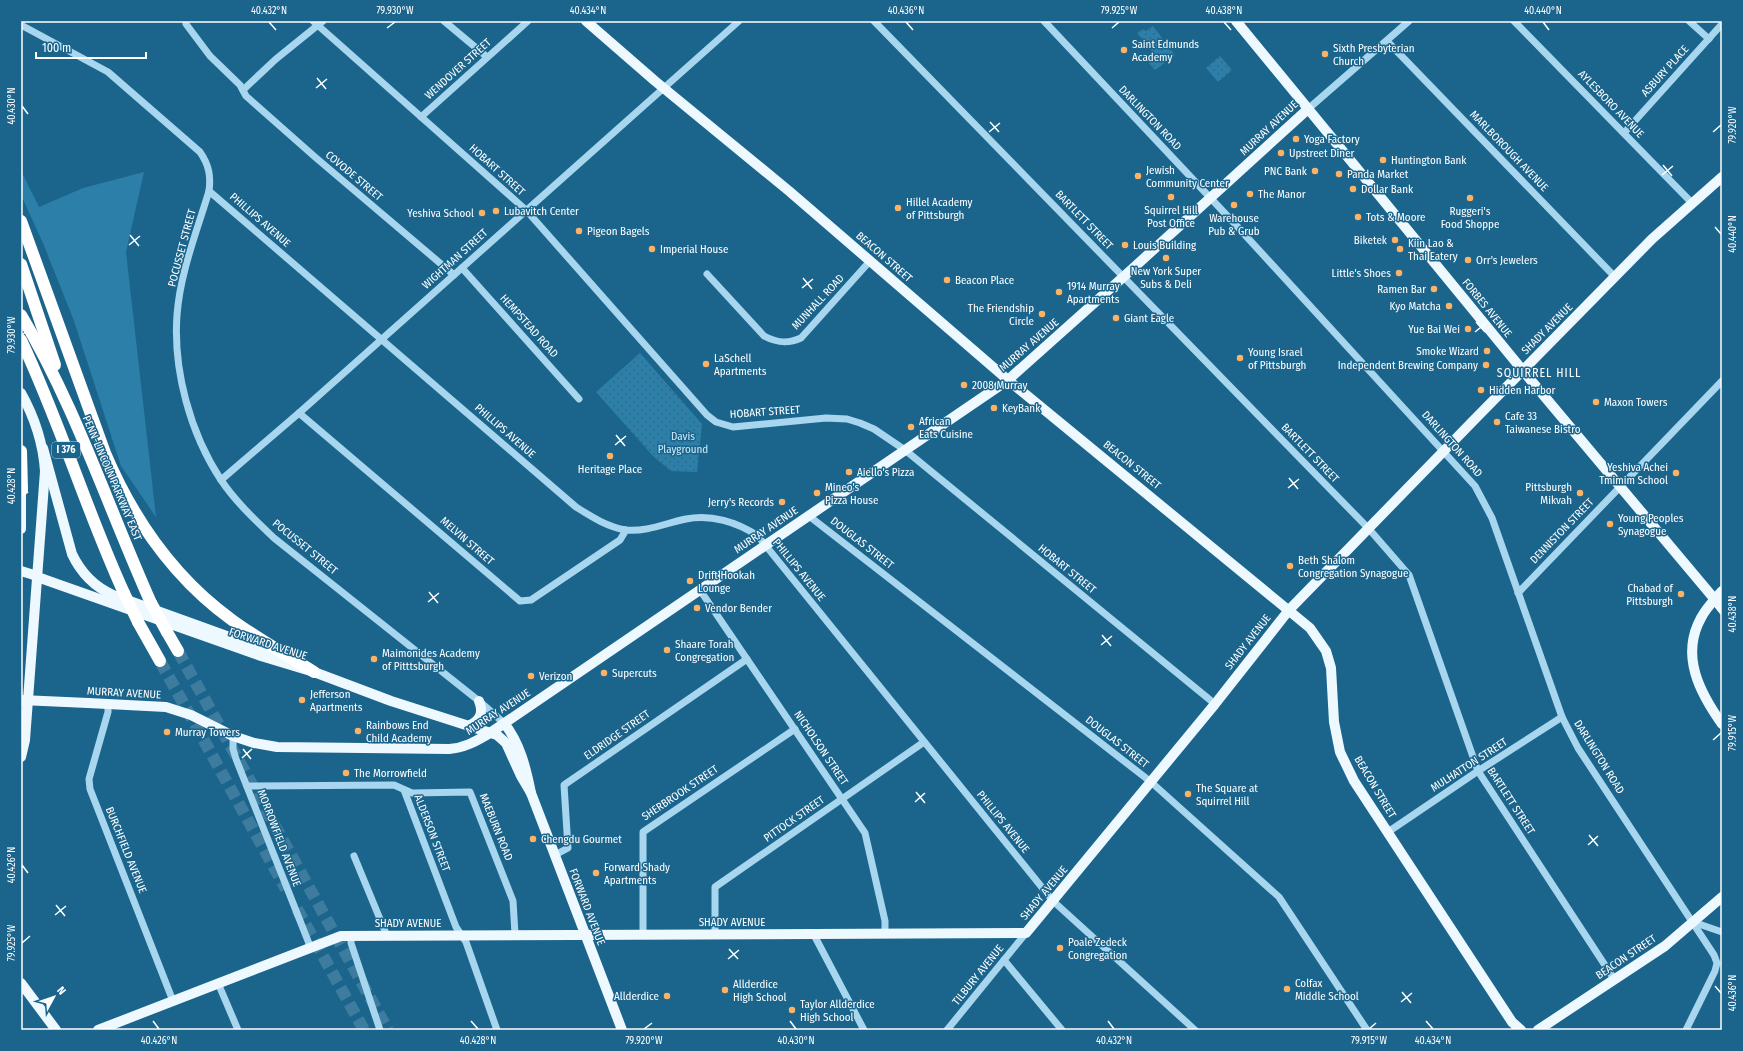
<svg xmlns="http://www.w3.org/2000/svg" width="1743" height="1051" viewBox="0 0 1743 1051" font-family="'Fira Sans Condensed',sans-serif">
  <defs>
    <pattern id="park-dots" width="8" height="8" patternUnits="userSpaceOnUse"><rect width="8" height="8" fill="#2b7fa9"/><path d="M2 2h.1M6 6h.1" fill="none" stroke="#3a687f" stroke-width="1.8" stroke-linecap="round"/></pattern>
  </defs>
  <rect width="100%" height="100%" fill="#1b658d"/>
  <polygon fill="#2b7fa9" points="21,171 39,207 83,188 144,172 126,252 156,517 121,466 74,321 43,243 21,195"/>
  <g fill="url(#park-dots)">
    <polygon points="1153,26 1175,55 1155,70 1149,63 1156,56 1137,33 1143,29 1146,31"/>
    <polygon points="1220,56 1232,70 1218,82 1206,68"/>
    <polygon points="640,353 702,424 697,472 671,471 653,456 596,392"/>
  </g>
  <g fill="none" stroke-linecap="round" stroke-linejoin="round">
    <g stroke="#3d7c9e" stroke-width="12" stroke-dasharray="12 6" stroke-linecap="butt">
      <polyline points="178,651 388,1030"/>
      <polyline points="160,661 286,889"/>
      <polyline points="297,909 364,1030"/>
    </g>
    <g stroke="#a7d6ee" stroke-width="7">
      <polyline points="313,21 526,210 707,415 716,422 733,427 826,418 847,419 860,423 874,429 905,450 1215,704"/>
      <polyline points="444,21 487,57"/>
      <polyline points="874,21 1369,529 1409,575 1478,771 1614,979"/>
      <polyline points="1044,21 1234,223 1475,486 1492,518 1562,717 1578,748 1714,955 1717,963 1715,971 1686,1030"/>
      <polyline points="1514,21 1692,203"/>
      <polyline points="1689,21 1709,39"/>
      <polyline points="186,24 210,56 240,85 246,96 315,157 454,275"/>
      <path d="M21 25 108 72 200 152C209 165 211 176 209 191 197 231 180 273 177 315 173 370 190 433 221 480 235 501 255 520 274 538L479 701 504 723"/>
      <polyline points="1387,41 1615,277"/>
      <polyline points="243,90 276,59 323,21"/>
      <polyline points="1308,109 1409,21"/>
      <polyline points="421,117 528,21"/>
      <polyline points="1624,133 1722,24"/>
      <path d="M209 191 576 507C592 517 607 527 626 530 647 532 666 523 686 519 711 514 737 522 758 536L1053 901 1195 1030"/>
      <polyline points="462,268 579,399"/>
      <path d="M707 274 764 336C777 343 788 344 801 338L870 261"/>
      <polyline points="299,413 520,601 531,600 620,540 626,530"/>
      <polyline points="221,480 299,413 739,21"/>
      <polyline points="809,516 1151,782 1279,897 1367,1030"/>
      <polyline points="700,590 865,833 885,921 885,933"/>
      <polyline points="1518,593 1722,381"/>
      <polyline points="108,703 108,712 89,779 90,789 173,1001"/>
      <polyline points="233,736 233,749 236,759 310,946"/>
      <polyline points="247,786 394,785 412,793 470,792 513,901 515,934"/>
      <polyline points="404,790 456,927 466,942 497,1030"/>
      <polyline points="1388,832 1478,771 1562,717"/>
      <polyline points="555,855 568,848 564,785 747,659"/>
      <polyline points="354,856 387,936"/>
      <polyline points="1693,922 1722,932"/>
      <polyline points="813,933 864,1030"/>
      <polyline points="643,934 643,832 795,729"/>
      <polyline points="715,934 715,887 924,742"/>
      <polyline points="351,936 351,943 380,1030"/>
      <polyline points="1004,960 1062,1030"/>
      <polyline points="218,983 238,1030"/>
      <polyline points="947,1030 1026,933"/>
    </g>
    <g stroke="#eef8ff" stroke-width="10">
      <polyline points="586,21 655,81 789,191 1008,380 1310,628 1326,651 1331,668 1334,722 1340,752 1354,781 1512,1022 1521,1030"/>
      <polyline points="1236,21 1529,378 1722,608"/>
      <path d="M21 393C35 418 43 442 45 471L25 740 21 757"/>
      <path d="M43 448 72 554C81 573 95 587 113 595L274 653"/>
      <polyline points="21,487 21,529"/>
      <polyline points="21,571 34,575"/>
      <polyline points="43,579 261,656 314,672 391,701 497,735 506,743 521,776 531,793"/>
      <path d="M1722 591C1715 599 1706 608 1701 618 1680 656 1700 693 1722 724"/>
      <path d="M88 703 166 707 191 715 233 736 254 743 277 747 449 749C465 748 476 741 490 733L1008 380 1130 271 1308 109"/>
      <path d="M504 723C520 743 526 768 531 793L622 1030"/>
      <path d="M468 726C480 721 484 713 479 701"/>
      <polyline points="21,983 56,1030"/>
      <polyline points="98,1030 341,936 1026,933 1215,704 1289,610 1473,421 1652,239 1722,177"/>
      <polyline points="1538,1030 1665,946 1722,897"/>
    </g>
    <g stroke="#fff" stroke-width="12">
      <path d="M21 221 105 453C133 519 174 578 232 620 258 639 287 655 314 672"/>
      <polyline points="21,264 55,365"/>
      <path d="M21 315C75 405 108 507 151 603"/>
      <path d="M21 340C60 422 86 510 124 593"/>
      <polyline points="21,451 22,490"/>
      <polyline points="138,622 160,661"/>
      <polyline points="167,632 178,651"/>
    </g>
    <g stroke="#eef8ff" stroke-width="10">
      <polyline points="34,575 43,579"/>
      <polyline points="21,700 88,703"/>
    </g>
    <g stroke="#fff" stroke-width="12">
      <polyline points="124,593 138,622"/>
      <polyline points="151,603 167,632"/>
    </g>
  </g>
  <path fill="none" stroke="#fff" stroke-width="1.5" d="M269 22 276 30M588 22 594 30M906 22 913 30M1224 22 1231 30M1543 22 1549 30M387 28 395 22M1112 28 1119 22M317 78 326 89M316 88 327 79M22 106 28 114M990 122 999 132M989 132 1000 123M1713 132 1721 125M1663 165 1672 176M1662 175 1673 166M1715 227 1721 234M130 235 139 246M129 245 140 236M803 278 812 289M802 288 813 279M1476 322 1485 332M1475 332 1486 323M22 335 30 328M616 435 625 446M615 445 626 436M1289 478 1298 489M22 486 28 493M1288 488 1299 479M429 592 438 603M428 602 439 593M1715 606 1721 614M1102 635 1111 646M1101 645 1112 636M1713 740 1721 733M243 749 251 759M242 758 252 749M916 792 925 803M915 802 925 793M1589 835 1598 846M1588 845 1598 836M22 865 28 873M56 905 65 916M55 915 66 906M22 943 30 936M729 949 738 959M728 959 739 950M1715 986 1721 993M1402 992 1411 1003M1401 1002 1412 993M153 1021 159 1029M471 1021 478 1029M790 1021 796 1029M1108 1021 1114 1029M1426 1021 1433 1029M644 1029 652 1023M1369 1029 1376 1023"/>
  <g fill="#ffb264" stroke="#1b658d" stroke-width="1.5">
    <circle cx="1124" cy="50" r="4"/>
    <circle cx="1325" cy="54" r="4"/>
    <circle cx="1296" cy="139" r="4"/>
    <circle cx="1281" cy="153" r="4"/>
    <circle cx="1383" cy="160" r="4"/>
    <circle cx="1315" cy="171" r="4"/>
    <circle cx="1339" cy="174" r="4"/>
    <circle cx="1138" cy="176" r="4"/>
    <circle cx="1353" cy="189" r="4"/>
    <circle cx="1250" cy="194" r="4"/>
    <circle cx="1171" cy="197" r="4"/>
    <circle cx="1470" cy="198" r="4"/>
    <circle cx="1234" cy="205" r="4"/>
    <circle cx="898" cy="208" r="4"/>
    <circle cx="496" cy="211" r="4"/>
    <circle cx="482" cy="213" r="4"/>
    <circle cx="1358" cy="217" r="4"/>
    <circle cx="579" cy="231" r="4"/>
    <circle cx="1395" cy="240" r="4"/>
    <circle cx="1125" cy="245" r="4"/>
    <circle cx="652" cy="249" r="4"/>
    <circle cx="1400" cy="249" r="4"/>
    <circle cx="1166" cy="258" r="4"/>
    <circle cx="1468" cy="260" r="4"/>
    <circle cx="1399" cy="273" r="4"/>
    <circle cx="947" cy="280" r="4"/>
    <circle cx="1434" cy="289" r="4"/>
    <circle cx="1059" cy="292" r="4"/>
    <circle cx="1449" cy="306" r="4"/>
    <circle cx="1042" cy="314" r="4"/>
    <circle cx="1116" cy="318" r="4"/>
    <circle cx="1468" cy="329" r="4"/>
    <circle cx="1487" cy="351" r="4"/>
    <circle cx="1240" cy="358" r="4"/>
    <circle cx="706" cy="364" r="4"/>
    <circle cx="1486" cy="365" r="4"/>
    <circle cx="964" cy="385" r="4"/>
    <circle cx="1481" cy="390" r="4"/>
    <circle cx="1596" cy="402" r="4"/>
    <circle cx="994" cy="408" r="4"/>
    <circle cx="1497" cy="422" r="4"/>
    <circle cx="911" cy="427" r="4"/>
    <circle cx="610" cy="456" r="4"/>
    <circle cx="849" cy="472" r="4"/>
    <circle cx="1676" cy="473" r="4"/>
    <circle cx="817" cy="493" r="4"/>
    <circle cx="1580" cy="493" r="4"/>
    <circle cx="782" cy="502" r="4"/>
    <circle cx="1610" cy="524" r="4"/>
    <circle cx="1290" cy="566" r="4"/>
    <circle cx="690" cy="581" r="4"/>
    <circle cx="1681" cy="594" r="4"/>
    <circle cx="697" cy="608" r="4"/>
    <circle cx="667" cy="650" r="4"/>
    <circle cx="374" cy="659" r="4"/>
    <circle cx="604" cy="673" r="4"/>
    <circle cx="531" cy="676" r="4"/>
    <circle cx="302" cy="700" r="4"/>
    <circle cx="358" cy="731" r="4"/>
    <circle cx="167" cy="732" r="4"/>
    <circle cx="346" cy="773" r="4"/>
    <circle cx="1188" cy="794" r="4"/>
    <circle cx="533" cy="839" r="4"/>
    <circle cx="596" cy="873" r="4"/>
    <circle cx="1060" cy="948" r="4"/>
    <circle cx="1287" cy="989" r="4"/>
    <circle cx="725" cy="990" r="4"/>
    <circle cx="667" cy="996" r="4"/>
    <circle cx="792" cy="1010" r="4"/>
  </g>
  <g text-anchor="middle" dominant-baseline="central" stroke-width="3" stroke-linejoin="round" paint-order="stroke">
    <rect fill="#1b658d" stroke="#bbd1dd" stroke-width="1" x="52" y="442" width="28" height="16" rx="3"/>
    <g font-size="10" font-weight="bold" fill="#fff">
      <text x="66" y="450">I 376</text>
    </g>
    <g font-size="11" fill="#fff" stroke="#1b658d" text-anchor="start">
      <text x="1132" y="44">Saint Edmunds<tspan x="1132" dy="13">Academy</tspan></text>
      <text x="1333" y="48">Sixth Presbyterian<tspan x="1333" dy="13">Church</tspan></text>
      <text x="1304" y="139">Yoga Factory</text>
      <text x="1289" y="153">Upstreet Diner</text>
      <text x="1391" y="160">Huntington Bank</text>
      <text x="1146" y="170">Jewish<tspan x="1146" dy="13">Community Center</tspan></text>
      <text x="1307" y="171" text-anchor="end">PNC Bank</text>
      <text x="1347" y="174">Panda Market</text>
      <text x="1361" y="189">Dollar Bank</text>
      <text x="1258" y="194">The Manor</text>
      <text x="906" y="202">Hillel Academy<tspan x="906" dy="13">of Pittsburgh</tspan></text>
      <text x="1171" y="210" text-anchor="middle">Squirrel Hill<tspan x="1171" dy="13">Post Office</tspan></text>
      <text x="504" y="211">Lubavitch Center</text>
      <text x="1470" y="211" text-anchor="middle">Ruggeri's<tspan x="1470" dy="13">Food Shoppe</tspan></text>
      <text x="474" y="213" text-anchor="end">Yeshiva School</text>
      <text x="1366" y="217">Tots &amp; Moore</text>
      <text x="1234" y="218" text-anchor="middle">Warehouse<tspan x="1234" dy="13">Pub &amp; Grub</tspan></text>
      <text x="587" y="231">Pigeon Bagels</text>
      <text x="1387" y="240" text-anchor="end">Biketek</text>
      <text x="1408" y="243">Kiin Lao &amp;<tspan x="1408" dy="13">Thai Eatery</tspan></text>
      <text x="1133" y="245">Louis Building</text>
      <text x="660" y="249">Imperial House</text>
      <text x="1476" y="260">Orr's Jewelers</text>
      <text x="1166" y="271" text-anchor="middle">New York Super<tspan x="1166" dy="13">Subs &amp; Deli</tspan></text>
      <text x="1391" y="273" text-anchor="end">Little's Shoes</text>
      <text x="955" y="280">Beacon Place</text>
      <text x="1067" y="286">1914 Murray<tspan x="1067" dy="13">Apartments</tspan></text>
      <text x="1426" y="289" text-anchor="end">Ramen Bar</text>
      <text x="1441" y="306" text-anchor="end">Kyo Matcha</text>
      <text x="1034" y="308" text-anchor="end">The Friendship<tspan x="1034" dy="13">Circle</tspan></text>
      <text x="1124" y="318">Giant Eagle</text>
      <text x="1460" y="329" text-anchor="end">Yue Bai Wei</text>
      <text x="1479" y="351" text-anchor="end">Smoke Wizard</text>
      <text x="1248" y="352">Young Israel<tspan x="1248" dy="13">of Pittsburgh</tspan></text>
      <text x="714" y="358">LaSchell<tspan x="714" dy="13">Apartments</tspan></text>
      <text x="1478" y="365" text-anchor="end">Independent Brewing Company</text>
      <text x="972" y="385">2008 Murray</text>
      <text x="1489" y="390">Hidden Harbor</text>
      <text x="1604" y="402">Maxon Towers</text>
      <text x="1002" y="408">KeyBank</text>
      <text x="1505" y="416">Cafe 33<tspan x="1505" dy="13">Taiwanese Bistro</tspan></text>
      <text x="919" y="421">African<tspan x="919" dy="13">Eats Cuisine</tspan></text>
      <text x="1668" y="467" text-anchor="end">Yeshiva Achei<tspan x="1668" dy="13">Tmimim School</tspan></text>
      <text x="610" y="469" text-anchor="middle">Heritage Place</text>
      <text x="857" y="472">Aiello's Pizza</text>
      <text x="825" y="487">Mineo's<tspan x="825" dy="13">Pizza House</tspan></text>
      <text x="1572" y="487" text-anchor="end">Pittsburgh<tspan x="1572" dy="13">Mikvah</tspan></text>
      <text x="774" y="502" text-anchor="end">Jerry's Records</text>
      <text x="1618" y="518">Young Peoples<tspan x="1618" dy="13">Synagogue</tspan></text>
      <text x="1298" y="560">Beth Shalom<tspan x="1298" dy="13">Congregation Synagogue</tspan></text>
      <text x="698" y="575">Drift Hookah<tspan x="698" dy="13">Lounge</tspan></text>
      <text x="1673" y="588" text-anchor="end">Chabad of<tspan x="1673" dy="13">Pittsburgh</tspan></text>
      <text x="705" y="608">Vendor Bender</text>
      <text x="675" y="644">Shaare Torah<tspan x="675" dy="13">Congregation</tspan></text>
      <text x="382" y="653">Maimonides Academy<tspan x="382" dy="13">of Pitttsburgh</tspan></text>
      <text x="612" y="673">Supercuts</text>
      <text x="539" y="676">Verizon</text>
      <text x="310" y="694">Jefferson<tspan x="310" dy="13">Apartments</tspan></text>
      <text x="366" y="725">Rainbows End<tspan x="366" dy="13">Child Academy</tspan></text>
      <text x="175" y="732">Murray Towers</text>
      <text x="354" y="773">The Morrowfield</text>
      <text x="1196" y="788">The Square at<tspan x="1196" dy="13">Squirrel Hill</tspan></text>
      <text x="541" y="839">Chengdu Gourmet</text>
      <text x="604" y="867">Forward Shady<tspan x="604" dy="13">Apartments</tspan></text>
      <text x="1068" y="942">Poale Zedeck<tspan x="1068" dy="13">Congregation</tspan></text>
      <text x="1295" y="983">Colfax<tspan x="1295" dy="13">Middle School</tspan></text>
      <text x="733" y="984">Allderdice<tspan x="733" dy="13">High School</tspan></text>
      <text x="659" y="996" text-anchor="end">Allderdice</text>
      <text x="800" y="1004">Taylor Allderdice<tspan x="800" dy="13">High School</tspan></text>
    </g>
    <g font-size="11" fill="#fff" stroke="#1b658d">
      <text transform="translate(458 69) rotate(-42)">WENDOVER STREET</text>
      <text transform="translate(1665 71) rotate(-48)">ASBURY PLACE</text>
      <text transform="translate(1611 104) rotate(46)">AYLESBORO AVENUE</text>
      <text transform="translate(1150 118) rotate(46)">DARLINGTON ROAD</text>
      <text transform="translate(1269 128) rotate(-43)">MURRAY AVENUE</text>
      <text transform="translate(1509 151) rotate(46)">MARLBOROUGH AVENUE</text>
      <text transform="translate(497 170) rotate(42)">HOBART STREET</text>
      <text transform="translate(354 176) rotate(40)">COVODE STREET</text>
      <text transform="translate(260 220) rotate(41)">PHILLIPS AVENUE</text>
      <text transform="translate(1084 220) rotate(46)">BARTLETT STREET</text>
      <text transform="translate(182 248) rotate(-75)">POCUSSET STREET</text>
      <text transform="translate(884 257) rotate(41)">BEACON STREET</text>
      <text transform="translate(455 259) rotate(-42)">WIGHTMAN STREET</text>
      <text transform="translate(818 302) rotate(-47)">MUNHALL ROAD</text>
      <text transform="translate(1487 308) rotate(51)">FORBES AVENUE</text>
      <text transform="translate(529 326) rotate(48)">HEMPSTEAD ROAD</text>
      <text transform="translate(1547 329) rotate(-45)">SHADY AVENUE</text>
      <text transform="translate(1029 345) rotate(-41)">MURRAY AVENUE</text>
      <text transform="translate(765 412) rotate(-4)">HOBART STREET</text>
      <text transform="translate(505 431) rotate(41)">PHILLIPS AVENUE</text>
      <text transform="translate(1452 444) rotate(48)">DARLINGTON ROAD</text>
      <text transform="translate(1310 453) rotate(46)">BARTLETT STREET</text>
      <text transform="translate(1132 465) rotate(39)">BEACON STREET</text>
      <text transform="translate(112 478) rotate(67)">PENN-LINCOLN PARKWAY EAST</text>
      <text transform="translate(766 530) rotate(-34)">MURRAY AVENUE</text>
      <text transform="translate(1562 531) rotate(-46)">DENNISTON STREET</text>
      <text transform="translate(467 541) rotate(41)">MELVIN STREET</text>
      <text transform="translate(862 543) rotate(38)">DOUGLAS STREET</text>
      <text transform="translate(305 547) rotate(39)">POCUSSET STREET</text>
      <text transform="translate(1067 569) rotate(39)">HOBART STREET</text>
      <text transform="translate(799 570) rotate(51)">PHILLIPS AVENUE</text>
      <text transform="translate(1248 642) rotate(-52)">SHADY AVENUE</text>
      <text transform="translate(268 644) rotate(18)">FORWARD AVENUE</text>
      <text transform="translate(124 693) rotate(3)">MURRAY AVENUE</text>
      <text transform="translate(498 712) rotate(-33)">MURRAY AVENUE</text>
      <text transform="translate(617 735) rotate(-35)">ELDRIDGE STREET</text>
      <text transform="translate(1117 742) rotate(38)">DOUGLAS STREET</text>
      <text transform="translate(821 748) rotate(56)">NICHOLSON STREET</text>
      <text transform="translate(1599 757) rotate(58)">DARLINGTON ROAD</text>
      <text transform="translate(1469 765) rotate(-33)">MULHATTON STREET</text>
      <text transform="translate(1375 787) rotate(59)">BEACON STREET</text>
      <text transform="translate(680 793) rotate(-34)">SHERBROOK STREET</text>
      <text transform="translate(1511 801) rotate(57)">BARTLETT STREET</text>
      <text transform="translate(794 819) rotate(-35)">PITTOCK STREET</text>
      <text transform="translate(1003 822) rotate(51)">PHILLIPS AVENUE</text>
      <text transform="translate(496 827) rotate(68)">MAEBURN ROAD</text>
      <text transform="translate(432 833) rotate(69)">ALDERSON STREET</text>
      <text transform="translate(279 838) rotate(69)">MORROWFIELD AVENUE</text>
      <text transform="translate(126 850) rotate(68)">BURCHFIELD AVENUE</text>
      <text transform="translate(1044 893) rotate(-50)">SHADY AVENUE</text>
      <text transform="translate(587 907) rotate(69)">FORWARD AVENUE</text>
      <text x="732" y="922">SHADY AVENUE</text>
      <text x="408" y="923">SHADY AVENUE</text>
      <text transform="translate(1626 957) rotate(-34)">BEACON STREET</text>
      <text transform="translate(978 975) rotate(-51)">TILBURY AVENUE</text>
    </g>
    <g font-size="11" fill="#cdebfa" stroke="#1b658d">
      <text x="683" y="436">Davis<tspan x="683" dy="13">Playground</tspan></text>
    </g>
    <g font-size="12" letter-spacing="1" fill="#fff" stroke="#1b658d">
      <text x="1539" y="373">SQUIRREL HILL</text>
    </g>
  </g>
  <rect width="1743" height="1051" fill="none" stroke="#1b658d" stroke-width="44"/>
  <g transform="translate(54 997) rotate(50)" stroke="#1b658d" stroke-width="3" paint-order="stroke">
  <path d="M0-3L7 15L0 10L-7 15Z" fill="#ffffff"/>
  <text y="-6" font-size="11" font-weight="bold" text-anchor="middle" fill="#ffffff">N</text>
  </g>
  <path d="M36 52v6h110v-6" fill="none" stroke="#ffffff" stroke-width="2"/>
  <text x="42" y="52" font-size="12" fill="#ffffff" stroke="#1b658d" stroke-width="3" paint-order="stroke">100 m</text>
  <rect x="22" y="22" width="1699" height="1007" fill="none" stroke="#fff" stroke-width="1.5"/>
  <g font-size="10" text-anchor="middle" fill="#fff">
    <text x="269" y="14">40.432°N</text>
    <text x="395" y="14">79.930°W</text>
    <text x="588" y="14">40.434°N</text>
    <text x="906" y="14">40.436°N</text>
    <text x="1119" y="14">79.925°W</text>
    <text x="1224" y="14">40.438°N</text>
    <text x="1543" y="14">40.440°N</text>
    <text transform="translate(11 106) rotate(-90)" y="4">40.430°N</text>
    <text transform="translate(1732 125) rotate(-90)" y="4">79.920°W</text>
    <text transform="translate(1732 234) rotate(-90)" y="4">40.440°N</text>
    <text transform="translate(11 335) rotate(-90)" y="4">79.930°W</text>
    <text transform="translate(11 486) rotate(-90)" y="4">40.428°N</text>
    <text transform="translate(1732 614) rotate(-90)" y="4">40.438°N</text>
    <text transform="translate(1732 733) rotate(-90)" y="4">79.915°W</text>
    <text transform="translate(11 865) rotate(-90)" y="4">40.426°N</text>
    <text transform="translate(11 943) rotate(-90)" y="4">79.925°W</text>
    <text transform="translate(1732 993) rotate(-90)" y="4">40.436°N</text>
    <text x="159" y="1044">40.426°N</text>
    <text x="478" y="1044">40.428°N</text>
    <text x="644" y="1044">79.920°W</text>
    <text x="796" y="1044">40.430°N</text>
    <text x="1114" y="1044">40.432°N</text>
    <text x="1369" y="1044">79.915°W</text>
    <text x="1433" y="1044">40.434°N</text>
  </g>
</svg>
